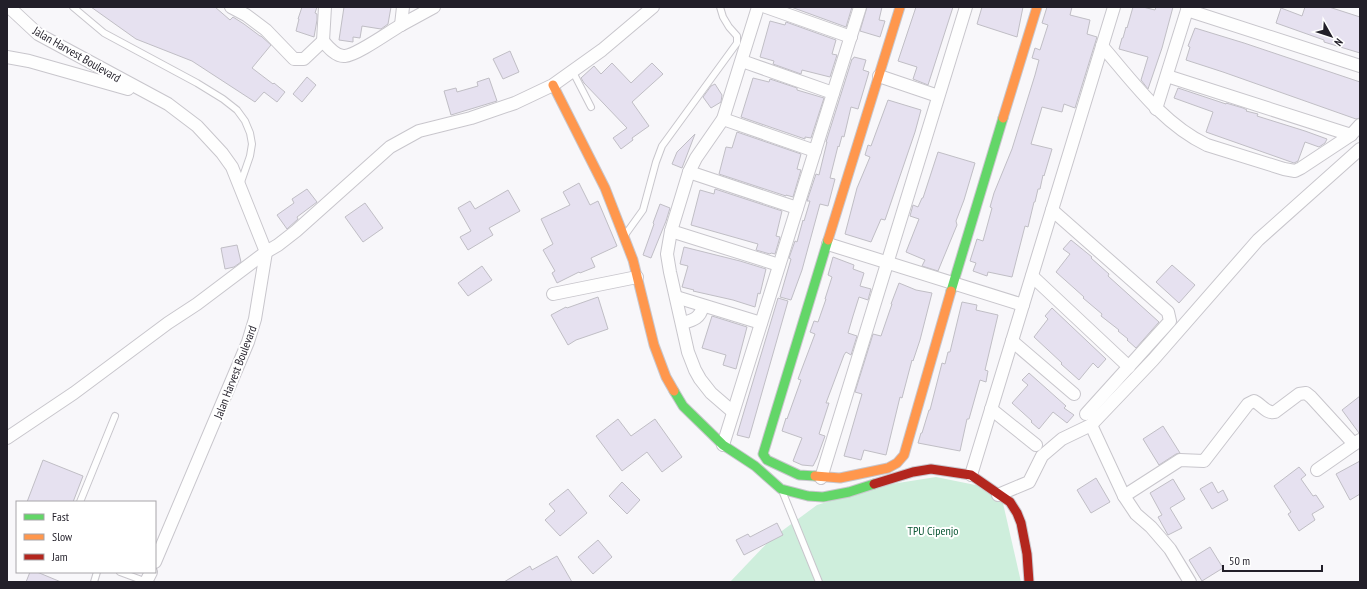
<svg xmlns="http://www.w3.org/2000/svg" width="1367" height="589" viewBox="0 0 1367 589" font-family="'PT Sans Narrow',sans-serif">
  <rect width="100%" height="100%" fill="#f8f7fa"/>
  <polygon fill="#ceeedc" points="936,477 1000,490 1021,582 730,582 771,539 817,505 879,486"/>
  <g fill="#e6e1f0" stroke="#c0bec5">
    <polygon points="91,7 215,7 230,20 233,17 244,24 260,36 261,36 271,45 252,68 273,84 274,83 285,92 277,102 264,92 255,102 192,61 136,39"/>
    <polygon points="302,7 317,7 315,13 317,14 317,20 314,37 296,31 299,19 298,19"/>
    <polygon points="344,7 391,7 388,24 381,29 362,26 360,38 353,37 353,42 339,40"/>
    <polygon points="791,7 852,7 846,27"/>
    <polygon points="867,7 882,7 879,20 885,21 880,37 860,31"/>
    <polygon points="916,7 953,7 928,85 913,79 917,67 898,61"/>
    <polygon points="982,7 1023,7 1017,37 977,24"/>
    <polygon points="1047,7 1072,7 1070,15 1090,20 1087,34 1097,37 1075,108 1064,104 1062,112 1042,107 1031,144 1052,149 1044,176 1043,175 1040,189 1038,189 1035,202 1034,202 1028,227 1025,226 1012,277 988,272 987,276 973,271 976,263 970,261 977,239 983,241 992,208 990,207 994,193 1012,149 1035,75 1039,60 1032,58 1035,48 1040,50 1048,25 1042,23"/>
    <polygon points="1133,7 1143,7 1155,10 1156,7 1173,7 1162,48 1148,89 1141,80 1148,57 1119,49 1122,38 1123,38 1126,27 1127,28"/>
    <polygon points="1305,7 1329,7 1360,17 1360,53 1324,42 1324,40 1276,23 1281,8 1302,16"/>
    <polygon points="770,21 785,25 786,22 836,40 832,54 837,55 830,77 802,70 801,74 773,64 774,61 760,57"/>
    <polygon points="1195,28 1244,43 1360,82 1360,118 1356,119 1223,72 1186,60 1190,47 1188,46"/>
    <polygon points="510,51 519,72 503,79 493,59"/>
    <polygon points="854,57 866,60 863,70 869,72 858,109 851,107 844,137 842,136 839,147 838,146 830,178 835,179 828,206 820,204 802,270 791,300 780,297 791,259 789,258 795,241 797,242 803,220 804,221 810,201 807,201 816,174 819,175 827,142 826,142 852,59 853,59"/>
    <polygon points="612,63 631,83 652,63 663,74 632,102 649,126 632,138 633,140 621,149 613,138 627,128 584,83 581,78 594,66 601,74"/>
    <polygon points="307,77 316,85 302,102 293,94"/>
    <polygon points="489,78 497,101 451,115 444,91 456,88 457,92 478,86 477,82"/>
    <polygon points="753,78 769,82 770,79 797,88 797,90 824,98 811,138 805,137 805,139 741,117"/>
    <polygon points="715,84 722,95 721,102 711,108 703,97 711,86"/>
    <polygon points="1178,88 1226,104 1226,103 1243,108 1247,110 1246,111 1258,114 1257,116 1305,131 1327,139 1325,143 1319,147 1305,142 1298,161 1294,163 1206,132 1213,112 1174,98"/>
    <polygon points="888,100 921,110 915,132 885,220 881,219 871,242 845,234 857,188 870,157 865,155 868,145 871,146"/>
    <polygon points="737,132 801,154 797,169 801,170 793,197 786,195 786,196 719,174 726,147 732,148"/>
    <polygon points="695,134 682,168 672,164 677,152"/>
    <polygon points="938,152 975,163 964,200 956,221 957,225 938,271 922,266 925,260 906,252 919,219 910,216 913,205 918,207 922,198 923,198"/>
    <polygon points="579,183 590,205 598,201 617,246 591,258 595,267 580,273 579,272 557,283 552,273 555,271 543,250 553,244 541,219 570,205 563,192"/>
    <polygon points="307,189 317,202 297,217 298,219 287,229 277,215 294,203 292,199"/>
    <polygon points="715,189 782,211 776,236 780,237 775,254 771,253 770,254 756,250 758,244 691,225 700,190 714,194"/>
    <polygon points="508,190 520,211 489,228 493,235 468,250 460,237 471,231 458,208 470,201 475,209"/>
    <polygon points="365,203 383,228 363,242 345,217"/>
    <polygon points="660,204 670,208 666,221 651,258 643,255 654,224 653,223"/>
    <polygon points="1071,240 1092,257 1091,258 1109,274 1108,276 1159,322 1136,348 1127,340 1128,339 1118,331 1119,330 1101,316 1102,314 1083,298 1084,297 1056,272 1070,254 1063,249"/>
    <polygon points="237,245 241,262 234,267 225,269 221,248"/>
    <polygon points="684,247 740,261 766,269 760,294 758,293 755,307 733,300 693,291 694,290 682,287 688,266 680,264"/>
    <polygon points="833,257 854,265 853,269 864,273 860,286 871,289 868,300 859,297 853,316 848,333 857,336 851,355 846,352 844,355 826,403 829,403 819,434 825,436 817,458 813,466 802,465 793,461 802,438 782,431 786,418 787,419 801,380 798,379 815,334 810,332 814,321 818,322 826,299 825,299 832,277 828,275"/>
    <polygon points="1172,265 1195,285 1179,303 1156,282"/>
    <polygon points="482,266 492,280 468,296 458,283"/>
    <polygon points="899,283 916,290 932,293 920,340 913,361 912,360 902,398 900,397 886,455 864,450 861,460 844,456 862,394 855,392 873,334 881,336 892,304 891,304"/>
    <polygon points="598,297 608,329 576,340 568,345 551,315 566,307 567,308"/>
    <polygon points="778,298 788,301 749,438 737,435"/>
    <polygon points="962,302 977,305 976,310 998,315 985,370 988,371 986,382 980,380 969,419 967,419 960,451 918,443 921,433 922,433 929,410 930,410 942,363 945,364 948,352 950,352"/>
    <polygon points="1052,308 1106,359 1098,368 1093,363 1079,380 1061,364 1062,363 1034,337 1048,319 1045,316"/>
    <polygon points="712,316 747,327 736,369 723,365 726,355 702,348"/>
    <polygon points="1029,373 1066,406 1064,408 1074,415 1067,423 1053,412 1039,429 1031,422 1032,421 1012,403 1028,385 1022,380"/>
    <polygon points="1360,396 1360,433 1359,433 1342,410"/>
    <polygon points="618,419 631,436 655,419 682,457 662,472 647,452 622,471 596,436"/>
    <polygon points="1163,426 1180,453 1176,454 1159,465 1143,439"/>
    <polygon points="43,460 83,476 73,502 27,502"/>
    <polygon points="1360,461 1360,494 1350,500 1336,474"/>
    <polygon points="1299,467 1306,475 1301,479 1313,496 1316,495 1324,507 1312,514 1315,520 1299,531 1288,514 1291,512 1274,486"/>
    <polygon points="1096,478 1110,502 1091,513 1077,490"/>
    <polygon points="1173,479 1185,499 1170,508 1182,528 1168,535 1158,517 1162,515 1150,493"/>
    <polygon points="622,482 640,500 627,514 609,496"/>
    <polygon points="1212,482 1218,493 1223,490 1228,500 1212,509 1200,489"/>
    <polygon points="568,489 587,513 560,536 545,520 555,511 549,504"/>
    <polygon points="777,523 783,535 744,555 736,540 748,534 750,537"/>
    <polygon points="598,540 612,557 593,574 578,557"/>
    <polygon points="1210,547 1223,568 1202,581 1189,560"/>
    <polygon points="557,556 572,582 504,582 530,566 532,570"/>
    <polygon points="30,572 37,572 61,582 26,582"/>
  </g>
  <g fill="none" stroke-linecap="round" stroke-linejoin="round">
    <defs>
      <g id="lane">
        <polyline points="73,7 104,33 197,83 223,99 237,110 245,121 250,133 252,144 250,156 240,185"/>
        <polyline points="573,72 591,107"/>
        <polyline points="625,235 643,210 656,162 662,146 737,43 737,36 729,27 723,17 720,7"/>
        <polyline points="783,493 819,582"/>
        <polyline points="80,502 115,416"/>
        <polyline points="120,572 147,582"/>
        <polyline points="94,582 97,572"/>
      </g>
      <g id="street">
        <polyline points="9,7 38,34 168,104 197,126 222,153 232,167 266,252 255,319 248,342 155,562"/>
        <path d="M231 7 246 15 266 30 294 59H304L323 41C328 47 336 57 345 56 357 55 389 32 401 25 412 19 423 13 434 7"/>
        <polyline points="766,7 851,37"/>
        <polyline points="1187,10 1360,66"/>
        <polyline points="401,25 403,7"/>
        <polyline points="323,41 325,7"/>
        <path d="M1102 46C1133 82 1163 124 1207 145L1284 169 1295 171 1301 168 1351 135 1360 125"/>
        <polyline points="7,57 29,61 128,89"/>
        <polyline points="742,61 833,93"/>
        <polyline points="879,76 938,96"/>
        <polyline points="1167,76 1351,135"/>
        <polyline points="1156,109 1188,7"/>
        <polyline points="723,119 815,151"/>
        <polyline points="689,172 797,208"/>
        <polyline points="1052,210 1168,312 1170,321 1086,414"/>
        <polyline points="671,231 779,265"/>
        <polyline points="828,244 1023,305"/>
        <polyline points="1032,276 1129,367"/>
        <polyline points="553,294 637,277"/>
        <polyline points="676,297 761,323"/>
        <path d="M683 323C694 320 700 318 703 306"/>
        <polyline points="1012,341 1074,394"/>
        <polyline points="991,409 1036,445"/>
        <polyline points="733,412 711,393 700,379 695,370 688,352 670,272 667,254 671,231 689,172 696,158 723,119 758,7"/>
        <polyline points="1091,425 1124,496 1136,514 1151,527 1170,549 1190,582"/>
        <polyline points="7,438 74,393 168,323 197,304 266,252 278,245 296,231 390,147 419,131 471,118 515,103 553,85 602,50 653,7"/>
        <polyline points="723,445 860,7"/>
        <polyline points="1317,470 1360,440"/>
        <polyline points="971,475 1114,7"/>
        <polyline points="821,478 966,7"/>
        <polyline points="998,495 1029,482 1042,456 1062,439 1091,425 1153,360 1258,240 1360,149"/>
        <path d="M1124 496 1180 460 1204 461 1248 404 1254 401C1261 404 1266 414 1275 412L1299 394 1306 393 1311 397 1354 444"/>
        <polyline points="146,582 151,572"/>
      </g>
      <g id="fast">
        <polyline points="951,291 1003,118"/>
        <polyline points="674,391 683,406 723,445 755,466 781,489 808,496 823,497 849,492 874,484"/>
        <polyline points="815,476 799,475 767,460 763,454 828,240"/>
      </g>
      <g id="slow">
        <polyline points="553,85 605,188 633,260 654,345 666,377 674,391"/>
        <polyline points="1003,118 1037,7"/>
        <polyline points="828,240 900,7"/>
        <polyline points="815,476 840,478 888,468 897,463 904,455 951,291"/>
      </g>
      <polyline id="jam" points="874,484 913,472 931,469 971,475 1010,502 1017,513 1021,523 1027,554 1029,582"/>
    </defs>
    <use href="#lane" stroke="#c8c6cc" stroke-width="8"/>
    <use href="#street" stroke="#c8c6cc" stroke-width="14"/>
    <use href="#fast" stroke="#c8c6cc" stroke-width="11"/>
    <use href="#slow" stroke="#c8c6cc" stroke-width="11"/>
    <use href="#jam" stroke="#c8c6cc" stroke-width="11"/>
    <use href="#lane" stroke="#fefefe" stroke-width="6"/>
    <use href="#street" stroke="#fefefe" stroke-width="12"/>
    <use href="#fast" stroke="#63d668" stroke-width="9"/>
    <use href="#slow" stroke="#ff974d" stroke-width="9"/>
    <use href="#jam" stroke="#b3261e" stroke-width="9"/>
  </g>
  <g text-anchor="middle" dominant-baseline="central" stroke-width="4" stroke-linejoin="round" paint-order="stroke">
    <g font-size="12" fill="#221f29" stroke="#fff">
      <text transform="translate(77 54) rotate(30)">Jalan Harvest Boulevard</text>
      <text transform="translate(235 372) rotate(-69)">Jalan Harvest Boulevard</text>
    </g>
    <g font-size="12" fill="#0a5734" stroke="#fff">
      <text x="933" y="530">TPU Cipenjo</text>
    </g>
  </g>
  <rect width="1367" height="589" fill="none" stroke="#221f29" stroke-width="16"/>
  <rect x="16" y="501" width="140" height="72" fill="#ffffff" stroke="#a7a5a9"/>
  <rect x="24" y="514" width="20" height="6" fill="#63d668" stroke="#a7a5a9"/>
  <text x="52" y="521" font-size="12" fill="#221f29">Fast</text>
  <rect x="24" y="534" width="20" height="6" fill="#ff974d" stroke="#a7a5a9"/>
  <text x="52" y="541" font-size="12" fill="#221f29">Slow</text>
  <rect x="24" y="554" width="20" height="6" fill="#b3261e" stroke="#a7a5a9"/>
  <text x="52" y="561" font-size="12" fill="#221f29">Jam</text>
  <g transform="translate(1331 36) rotate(129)" stroke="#ffffff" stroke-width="3" paint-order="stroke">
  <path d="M0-3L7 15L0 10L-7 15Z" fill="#221f29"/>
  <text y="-6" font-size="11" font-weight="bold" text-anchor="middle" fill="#221f29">N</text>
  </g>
  <path d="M1223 565v6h99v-6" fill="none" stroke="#221f29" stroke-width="2"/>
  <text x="1229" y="565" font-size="12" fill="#221f29" stroke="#ffffff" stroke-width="3" paint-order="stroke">50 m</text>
</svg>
